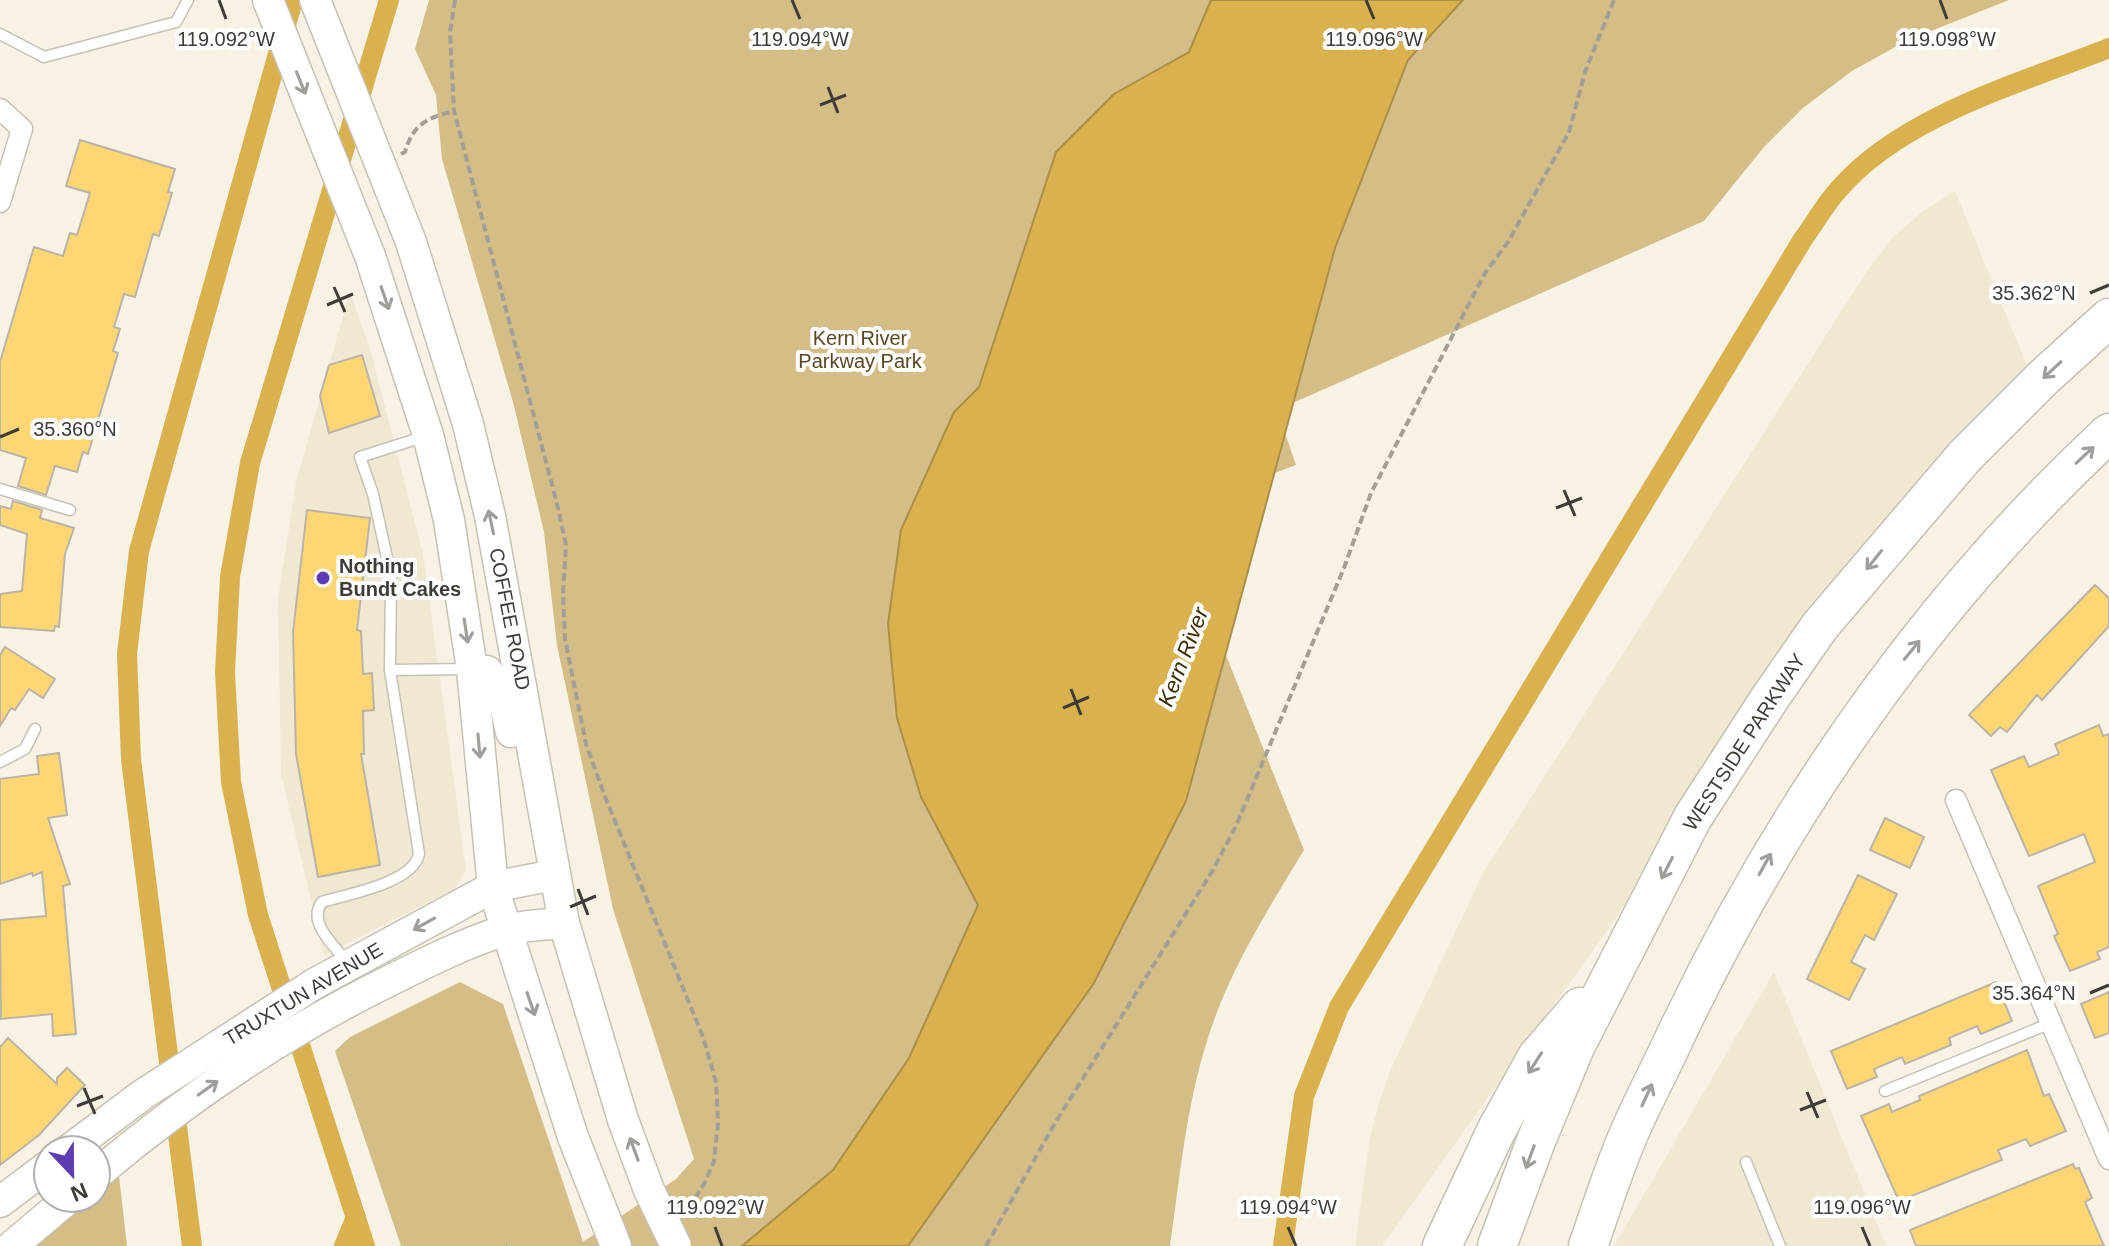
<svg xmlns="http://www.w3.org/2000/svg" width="2109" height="1246" viewBox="0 0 2109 1246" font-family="Arial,sans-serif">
  <rect width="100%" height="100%" fill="#f8f2e4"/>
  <g fill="#efe8d3">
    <polygon points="1955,191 2028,368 1957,440 1382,1246 1355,1246 1370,1137 1380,1100 1391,1069 1483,873 1867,271 1892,238 1923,211"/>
    <polygon points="350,292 370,349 423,554 466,870 455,889 324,955 281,773 278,599 296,482"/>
    <polygon points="1774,972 1886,1246 1614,1246"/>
  </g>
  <g fill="#d4bd87">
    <path d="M429 0H2009L1906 41 1852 71 1803 108 1764 147 1704 221 1277 410 1296 465 1169 513 1304 850C1267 911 1228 972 1207 1041 1186 1107 1180 1177 1170 1246H401L335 1051 350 1037 460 982 503 1004 583 1242 676 1179 694 1159 613 909 557 645 544 532 513 402 442 159 436 95 415 49Z"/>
    <polygon points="119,1176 127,1246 33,1246 92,1198 96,1198 96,1195"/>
  </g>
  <polygon fill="#d9b24f" stroke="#ab8f48" stroke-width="2" points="1211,0 1463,0 1408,60 1335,248 1186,801 1094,983 908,1246 742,1246 833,1170 909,1058 978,905 921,797 897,718 888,624 901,530 954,412 979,387 1056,152 1114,94 1189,52"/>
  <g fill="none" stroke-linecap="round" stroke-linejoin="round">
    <g stroke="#d9b24f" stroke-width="20">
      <polyline points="192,1246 131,759 127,654 139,551 293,0"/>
      <polyline points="344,1246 356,1217"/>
      <polyline points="365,1246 258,915 231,782 225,672 230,577 250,463 389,0"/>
      <path d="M1283 1246 1304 1096 1339 1007 1803 239C1815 223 1825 204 1839 189 1902 116 2021 83 2109 48"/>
    </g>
  </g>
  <g fill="#fed674" stroke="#bab4a7" stroke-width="2">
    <polygon points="80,140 175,169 168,192 172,193 159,236 153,234 135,297 124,294 114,327 120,329 113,351 118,353 88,454 83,452 77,472 55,466 46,495 18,486 26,458 0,450 0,362 34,247 63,256 70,233 77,235 90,193 66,186"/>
    <polygon points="362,355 380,416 329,433 320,396 329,365"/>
    <polygon points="13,501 42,510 40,518 74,528 65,554 59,627 55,626 54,631 0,627 0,594 22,591 27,534 0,525 0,506 11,509"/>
    <polygon points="307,510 370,518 357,630 361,631 363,674 372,673 374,710 363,711 364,754 361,754 380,865 318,877 296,754 293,632"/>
    <polygon points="2095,585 2109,598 2109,626 2042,700 2037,695 2007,732 2000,727 1991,736 1969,715"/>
    <polygon points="5,647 55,679 43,698 29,689 15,710 11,708 0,726 0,655"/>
    <polygon points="2099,725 2103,736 2109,734 2109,947 2097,952 2100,959 2070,971 2054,936 2058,934 2038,886 2095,862 2084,834 2029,856 1991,770 2024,756 2029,767 2059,754 2055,744"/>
    <polygon points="59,753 67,815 48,818 70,884 63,886 76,1034 53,1036 52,1014 1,1019 0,920 46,916 42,872 33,876 32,873 0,884 0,779 39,774 37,756"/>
    <polygon points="1885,818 1924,837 1910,868 1870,850"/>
    <polygon points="1858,875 1897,894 1874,940 1865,935 1851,962 1865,969 1849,1000 1807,979"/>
    <polygon points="1996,982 2012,1021 1981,1034 1977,1026 1949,1038 1951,1045 1905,1064 1902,1057 1874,1069 1877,1077 1847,1089 1831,1051"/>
    <polygon points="2109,992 2109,1033 2095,1038 2081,1004"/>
    <polygon points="8,1038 57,1084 57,1078 67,1068 85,1085 39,1135 0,1165 0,1047"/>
    <polygon points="2027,1050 2044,1096 2049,1094 2066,1131 2030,1146 2026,1139 1998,1150 2002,1160 1899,1201 1861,1116 1889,1104 1892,1112 1920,1100 1919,1096"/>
    <polygon points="2073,1164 2075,1169 2079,1168 2092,1198 2085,1202 2104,1246 1916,1246 1910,1230"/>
  </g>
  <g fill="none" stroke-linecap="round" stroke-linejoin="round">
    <defs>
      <g id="service">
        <polyline points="0,34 44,57 176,22 188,0"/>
        <polyline points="0,489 70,510"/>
        <polyline points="390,670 468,669"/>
        <polyline points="0,762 25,749 35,729"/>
        <path d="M346 961C333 944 307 922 322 902 348 894 413 883 419 854L390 670 391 576 373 494 360 457 426 436"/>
        <polyline points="1885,1091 2051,1023"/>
        <polyline points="1746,1162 1780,1246"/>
      </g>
      <g id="minor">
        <polyline points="0,109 22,129 0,202"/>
        <polyline points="1956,800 2109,1159"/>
      </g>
      <g id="secondary">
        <polyline points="268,0 370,256 428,435 449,520 472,669 493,887 573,1137 616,1246"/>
        <polyline points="315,0 411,242 468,424 490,516 564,923 623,1120 649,1190 664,1221"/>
        <polyline points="472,669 487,671 502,692 511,732"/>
        <polyline points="69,1150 142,1095 314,984 493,887 554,875"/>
        <path d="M96 1175C188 1097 283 1033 391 980 427 962 465 943 503 931 522 925 544 925 564 923"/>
        <polyline points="0,1202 48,1166"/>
        <polyline points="12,1246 69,1198"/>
      </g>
      <g id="motorway">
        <polyline points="1442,1246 1496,1131 1537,1057 1580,1007"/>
        <polyline points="1497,1246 1536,1141 1575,1047 1693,817 1770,698 1820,626 1965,456 2044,377 2109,318"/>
        <path d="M1588 1246C1600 1212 1611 1177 1625 1143 1639 1108 1658 1074 1674 1039 1781 813 1925 604 2109 433"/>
      </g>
    </defs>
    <use href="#service" stroke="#c6c1b4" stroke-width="13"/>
    <use href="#minor" stroke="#c6c1b4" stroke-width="23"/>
    <use href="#secondary" stroke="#c6c1b4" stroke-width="33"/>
    <use href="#motorway" stroke="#c6c1b4" stroke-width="41"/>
    <g stroke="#a39f95" stroke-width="4" stroke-dasharray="8 4" stroke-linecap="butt">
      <polyline points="455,0 450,32 454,111 557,504 566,545 563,593 565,639 586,744 604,794 703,1037 716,1082 718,1123 714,1161 705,1182 686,1213"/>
      <path d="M401 154 405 152C413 124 427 118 454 111"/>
      <polyline points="506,1246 507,1246"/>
      <polyline points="986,1246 1055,1123 1213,870 1236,826 1344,568 1371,493 1485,273 1508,242 1569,132 1585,72 1614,0"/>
    </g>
    <use href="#service" stroke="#fff" stroke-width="10"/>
    <use href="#minor" stroke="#fff" stroke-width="20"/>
    <use href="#secondary" stroke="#fff" stroke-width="30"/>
    <use href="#motorway" stroke="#fff" stroke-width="38"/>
    <defs>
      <polyline id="secondary-bridge" points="664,1221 676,1246"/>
    </defs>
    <use href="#secondary-bridge" stroke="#c6c1b4" stroke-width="33" stroke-linecap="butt"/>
    <use href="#secondary-bridge" stroke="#fff" stroke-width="30"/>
  </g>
  <defs><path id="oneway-shaft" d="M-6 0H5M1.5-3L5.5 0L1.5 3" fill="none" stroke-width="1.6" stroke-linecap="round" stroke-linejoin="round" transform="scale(2)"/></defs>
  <g stroke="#9f9e9b">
    <use href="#oneway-shaft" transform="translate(301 83) rotate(68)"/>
    <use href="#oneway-shaft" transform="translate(385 298) rotate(71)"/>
    <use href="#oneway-shaft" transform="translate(2052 370) rotate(137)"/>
    <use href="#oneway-shaft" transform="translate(2085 455) rotate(-43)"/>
    <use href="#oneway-shaft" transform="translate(491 522) rotate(-102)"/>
    <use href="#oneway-shaft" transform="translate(1874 560) rotate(129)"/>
    <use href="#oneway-shaft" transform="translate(466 631) rotate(81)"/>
    <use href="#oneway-shaft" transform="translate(1912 650) rotate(-51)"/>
    <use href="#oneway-shaft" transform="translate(479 746) rotate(85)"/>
    <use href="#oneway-shaft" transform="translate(1765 864) rotate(-61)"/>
    <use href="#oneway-shaft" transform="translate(1667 868) rotate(117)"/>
    <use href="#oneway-shaft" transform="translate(424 924) rotate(151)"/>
    <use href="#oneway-shaft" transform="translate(531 1004) rotate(71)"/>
    <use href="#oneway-shaft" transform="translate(1535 1063) rotate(123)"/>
    <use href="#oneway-shaft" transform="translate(208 1088) rotate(-36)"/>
    <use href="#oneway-shaft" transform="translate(1647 1095) rotate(-65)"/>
    <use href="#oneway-shaft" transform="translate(634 1149) rotate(-110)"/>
    <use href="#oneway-shaft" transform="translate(1530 1157) rotate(110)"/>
  </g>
  <path fill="none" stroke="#3f3c37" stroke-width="3" d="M219 0 226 19M792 0 800 19M1366 0 1374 19M1940 0 1947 19M828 87 838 113M820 105 846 95M334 287 345 312M2090 293 2109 285M327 305 353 294M0 437 19 429M1564 490 1575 516M1556 508 1582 498M1071 689 1081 715M1063 708 1089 697M578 889 588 915M570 907 596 896M2090 993 2109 985M84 1088 95 1114M1807 1092 1818 1118M77 1106 103 1096M1800 1110 1826 1100M715 1227 722 1246M1288 1227 1296 1246M1862 1227 1870 1246"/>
  <circle fill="#5e3cb4" stroke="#fff" stroke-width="3" cx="323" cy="578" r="8"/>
  <g text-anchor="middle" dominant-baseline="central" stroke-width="8" stroke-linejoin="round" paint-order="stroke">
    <g font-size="20" fill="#594820" stroke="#fff">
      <text x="860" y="338">Kern River<tspan x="860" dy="23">Parkway Park</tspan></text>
    </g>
    <g font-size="20" font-weight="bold" fill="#3f3c37" stroke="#fff" text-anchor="start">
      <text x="339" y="566">Nothing<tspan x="339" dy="23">Bundt Cakes</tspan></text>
    </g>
    <g font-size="20" fill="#3f3c37" stroke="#fff">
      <text transform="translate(510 619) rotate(79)">COFFEE ROAD</text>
      <text transform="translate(1744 742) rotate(-57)">WESTSIDE PARKWAY</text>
      <text transform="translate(303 994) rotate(-31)">TRUXTUN AVENUE</text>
    </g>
    <g font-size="22" font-style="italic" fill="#3d2e01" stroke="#fff">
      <text transform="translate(1183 657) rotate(-69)">Kern River</text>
    </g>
  </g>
  <g font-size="20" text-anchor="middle" fill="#3f3c37" stroke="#fff" stroke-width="8" stroke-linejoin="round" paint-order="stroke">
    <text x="226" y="46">119.092°W</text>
    <text x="800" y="46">119.094°W</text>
    <text x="1947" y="46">119.098°W</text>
    <text x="1374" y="46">119.096°W</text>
    <text x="2034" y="300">35.362°N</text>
    <text x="75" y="436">35.360°N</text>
    <text x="2034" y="1000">35.364°N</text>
    <text x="715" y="1214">119.092°W</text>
    <text x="1288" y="1214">119.094°W</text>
    <text x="1862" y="1214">119.096°W</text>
  </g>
  <g transform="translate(72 1174) rotate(158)"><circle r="38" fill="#ffffff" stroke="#b2b1af" stroke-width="2"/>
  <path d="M0-6L14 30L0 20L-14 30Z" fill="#5e3cb4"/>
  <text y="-12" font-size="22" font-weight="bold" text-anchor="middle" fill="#3f3c37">N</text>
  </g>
</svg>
